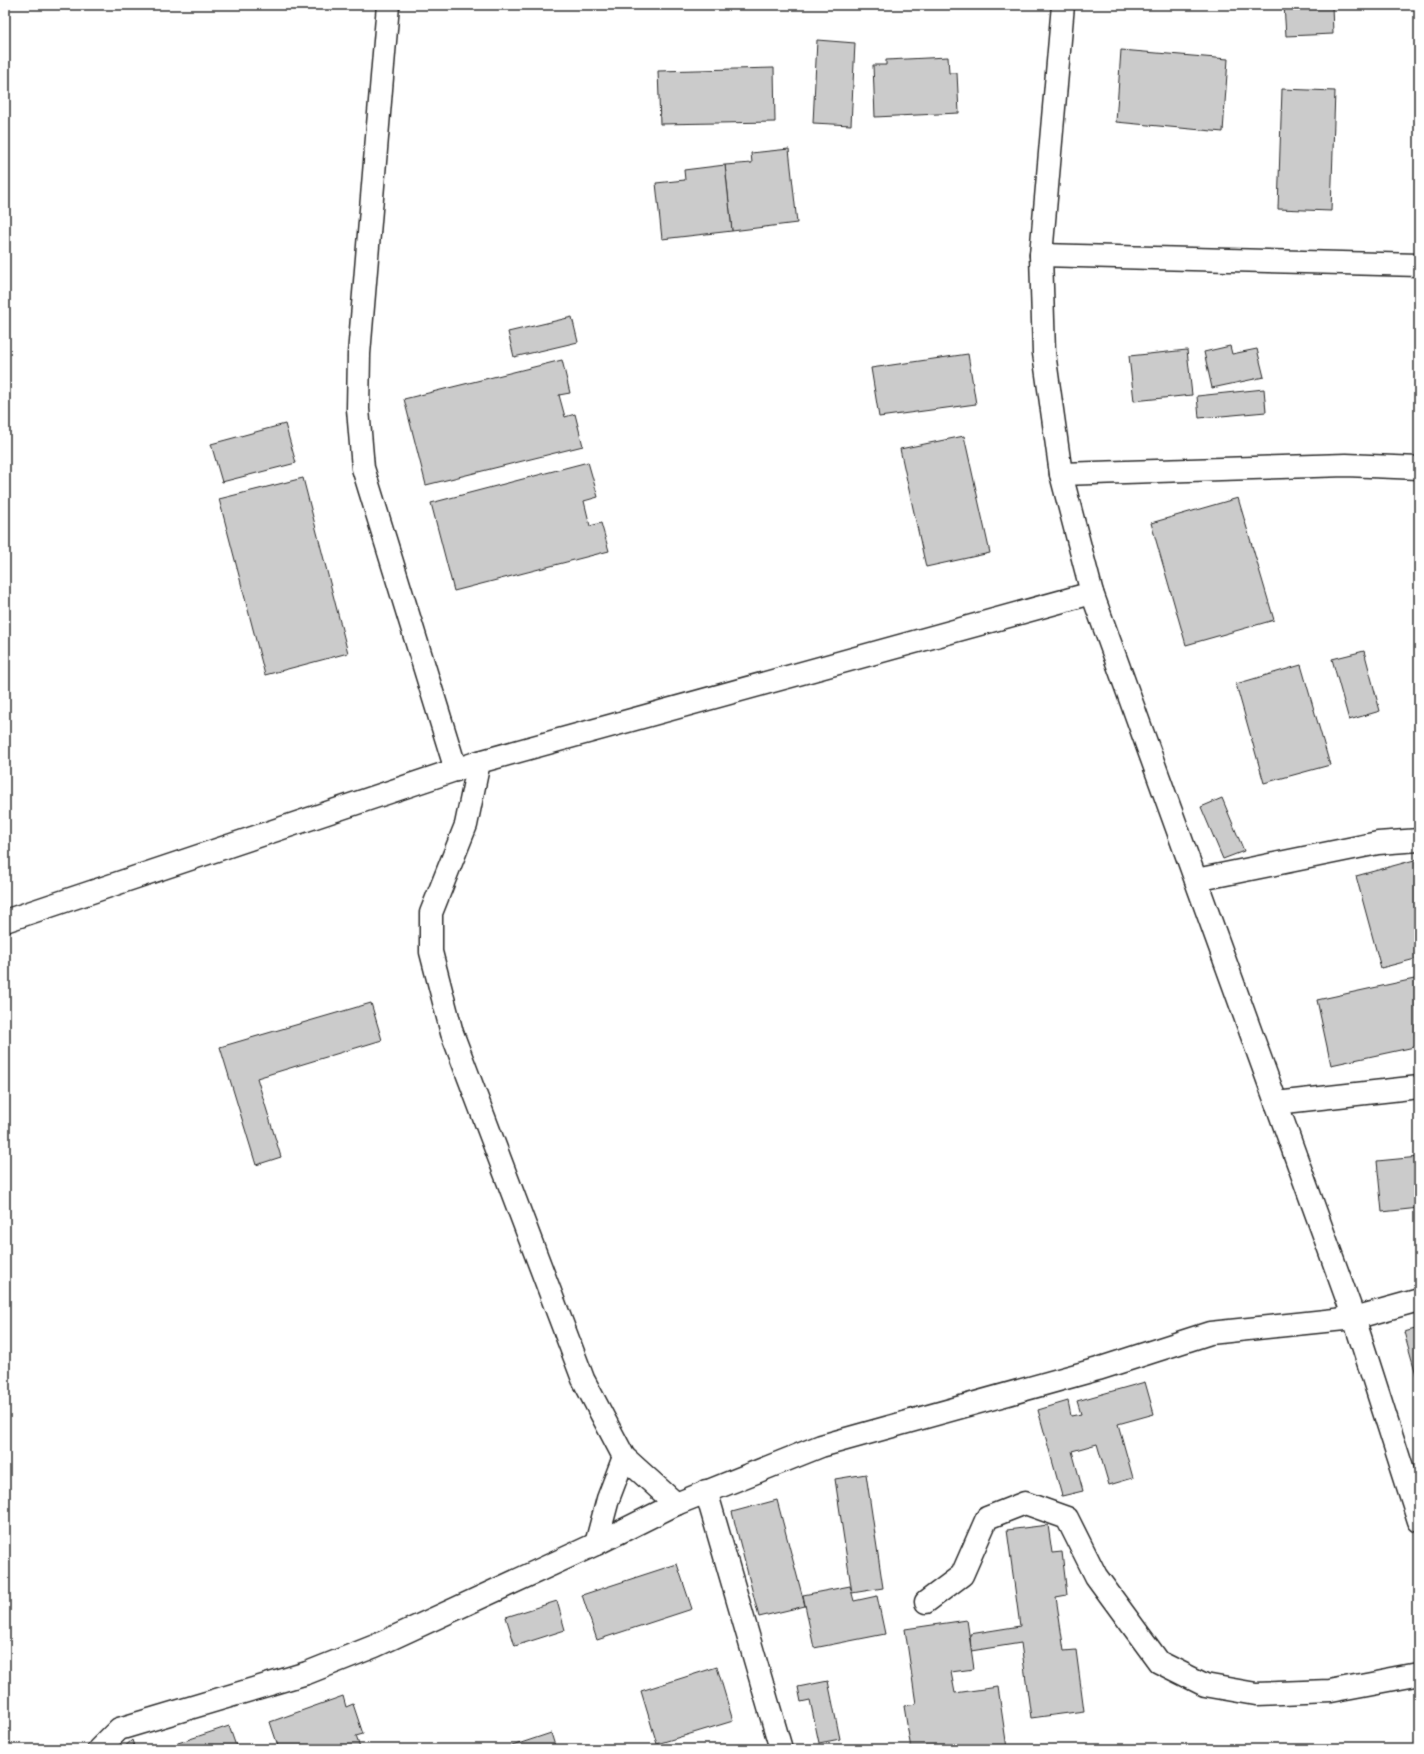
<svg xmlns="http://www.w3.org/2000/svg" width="1424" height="1754" viewBox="0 0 1424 1754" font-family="Delius,sans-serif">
  <rect width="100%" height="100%" fill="#fff"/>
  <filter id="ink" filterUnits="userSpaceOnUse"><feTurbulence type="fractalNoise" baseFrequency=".025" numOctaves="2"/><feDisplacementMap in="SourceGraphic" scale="8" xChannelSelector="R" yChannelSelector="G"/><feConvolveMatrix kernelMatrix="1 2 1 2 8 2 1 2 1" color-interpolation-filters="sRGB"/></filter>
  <g filter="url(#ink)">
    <g fill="#cbcbcb" stroke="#2b2b2b">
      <polygon points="1284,5 1332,5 1333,34 1286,36"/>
      <polygon points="817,40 855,43 851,125 813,123"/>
      <polygon points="1121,50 1228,59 1223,132 1116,122"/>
      <polygon points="948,57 949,73 957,73 959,113 875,117 873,65 886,65 886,60"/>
      <polygon points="774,68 775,122 660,124 658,71"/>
      <polygon points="1282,89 1335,91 1331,211 1278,209"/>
      <polygon points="789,149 797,223 732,231 725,165 752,163 751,153"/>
      <polygon points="725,165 732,231 662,239 656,183 685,180 684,170"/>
      <polygon points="572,317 578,342 514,357 508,332"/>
      <polygon points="1230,346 1232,354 1257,349 1264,377 1212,388 1204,352"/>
      <polygon points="1187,350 1192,395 1134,401 1129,356"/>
      <polygon points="968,354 976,404 879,417 871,368"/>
      <polygon points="562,360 570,393 559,395 565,417 575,414 583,446 426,485 404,399"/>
      <polygon points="1264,389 1266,412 1199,418 1197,396"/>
      <polygon points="285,424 296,463 222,482 211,444"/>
      <polygon points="964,436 990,553 926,567 900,449"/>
      <polygon points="588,462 598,497 584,501 590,526 601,523 609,551 454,591 431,503"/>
      <polygon points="303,478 348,653 265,675 219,499"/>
      <polygon points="1238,498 1274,620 1186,645 1151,523"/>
      <polygon points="1364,651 1380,711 1349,720 1332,659"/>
      <polygon points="1301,665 1330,765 1264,783 1236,684"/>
      <polygon points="1222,798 1244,851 1223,859 1201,807"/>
      <polygon points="1418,859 1419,958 1381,968 1356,876"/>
      <polygon points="1419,978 1419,1046 1331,1065 1317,1000"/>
      <polygon points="371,1003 382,1040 257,1078 281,1157 256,1165 220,1047"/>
      <polygon points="1419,1157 1419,1208 1382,1212 1377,1161"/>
      <polygon points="1419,1328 1419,1385 1404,1332"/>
      <polygon points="1145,1382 1154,1414 1118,1424 1133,1478 1109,1485 1097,1444 1072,1451 1083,1491 1062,1496 1038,1410 1068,1401 1071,1416 1081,1414 1077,1401"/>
      <polygon points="866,1474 883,1588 852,1593 835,1479"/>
      <polygon points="777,1500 805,1606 759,1617 732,1512"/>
      <polygon points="1048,1525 1052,1553 1062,1552 1067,1595 1056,1597 1064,1651 1076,1650 1084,1711 1031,1718 1021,1643 971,1651 970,1634 1020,1626 1007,1530"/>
      <polygon points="677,1564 692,1609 597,1640 582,1595"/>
      <polygon points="850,1586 854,1601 877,1596 885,1634 814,1648 803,1595"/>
      <polygon points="557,1601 565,1630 515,1646 506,1617"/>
      <polygon points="967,1620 974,1669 951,1672 955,1693 998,1687 1007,1748 911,1749 904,1706 916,1704 905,1629"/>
      <polygon points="717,1667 733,1721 657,1744 641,1691"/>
      <polygon points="828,1681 840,1739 819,1743 810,1700 801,1702 798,1687"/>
      <polygon points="343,1696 346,1707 353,1704 363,1734 356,1736 360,1748 279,1749 270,1722"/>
      <polygon points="229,1726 237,1749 160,1749"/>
      <polygon points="551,1733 556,1749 506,1749 506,1748"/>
      <polygon points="132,1740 135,1749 122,1749"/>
    </g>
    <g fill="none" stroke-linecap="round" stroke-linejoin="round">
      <defs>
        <g id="minor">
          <polyline points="388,5 359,354 358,409 363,468 456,770"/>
          <polyline points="1063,5 1041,255 1044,353 1061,474 1092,593 1354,1318 1419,1521"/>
          <polyline points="1041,255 1419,265"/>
          <polyline points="1061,474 1346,465 1419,468"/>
          <polyline points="479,762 466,825 431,913 431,952 452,1033 583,1379 624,1457 676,1504"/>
          <polyline points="1196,880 1378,843 1419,840"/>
          <polyline points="5,921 479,762 1092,593"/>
          <polyline points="1276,1103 1419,1087"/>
          <polyline points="706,1491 781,1749"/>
          <polyline points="596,1544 608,1499 624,1457"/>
          <polyline points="926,1602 962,1575 987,1518 1025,1503 1067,1518 1096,1576 1159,1662 1205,1685 1256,1694 1329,1691 1419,1674"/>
          <polyline points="99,1749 119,1729 307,1673 375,1646 596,1544 676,1504 821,1446 1098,1369 1210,1333 1354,1318 1419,1300"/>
        </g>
      </defs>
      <use href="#minor" stroke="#2b2b2b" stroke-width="25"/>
      <use href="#minor" stroke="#fff" stroke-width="22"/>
    </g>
  </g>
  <rect width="1424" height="1754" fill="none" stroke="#fff" stroke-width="20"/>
  <rect x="10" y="10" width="1404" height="1734" fill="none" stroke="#2b2b2b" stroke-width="1.5" filter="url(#ink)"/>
</svg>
